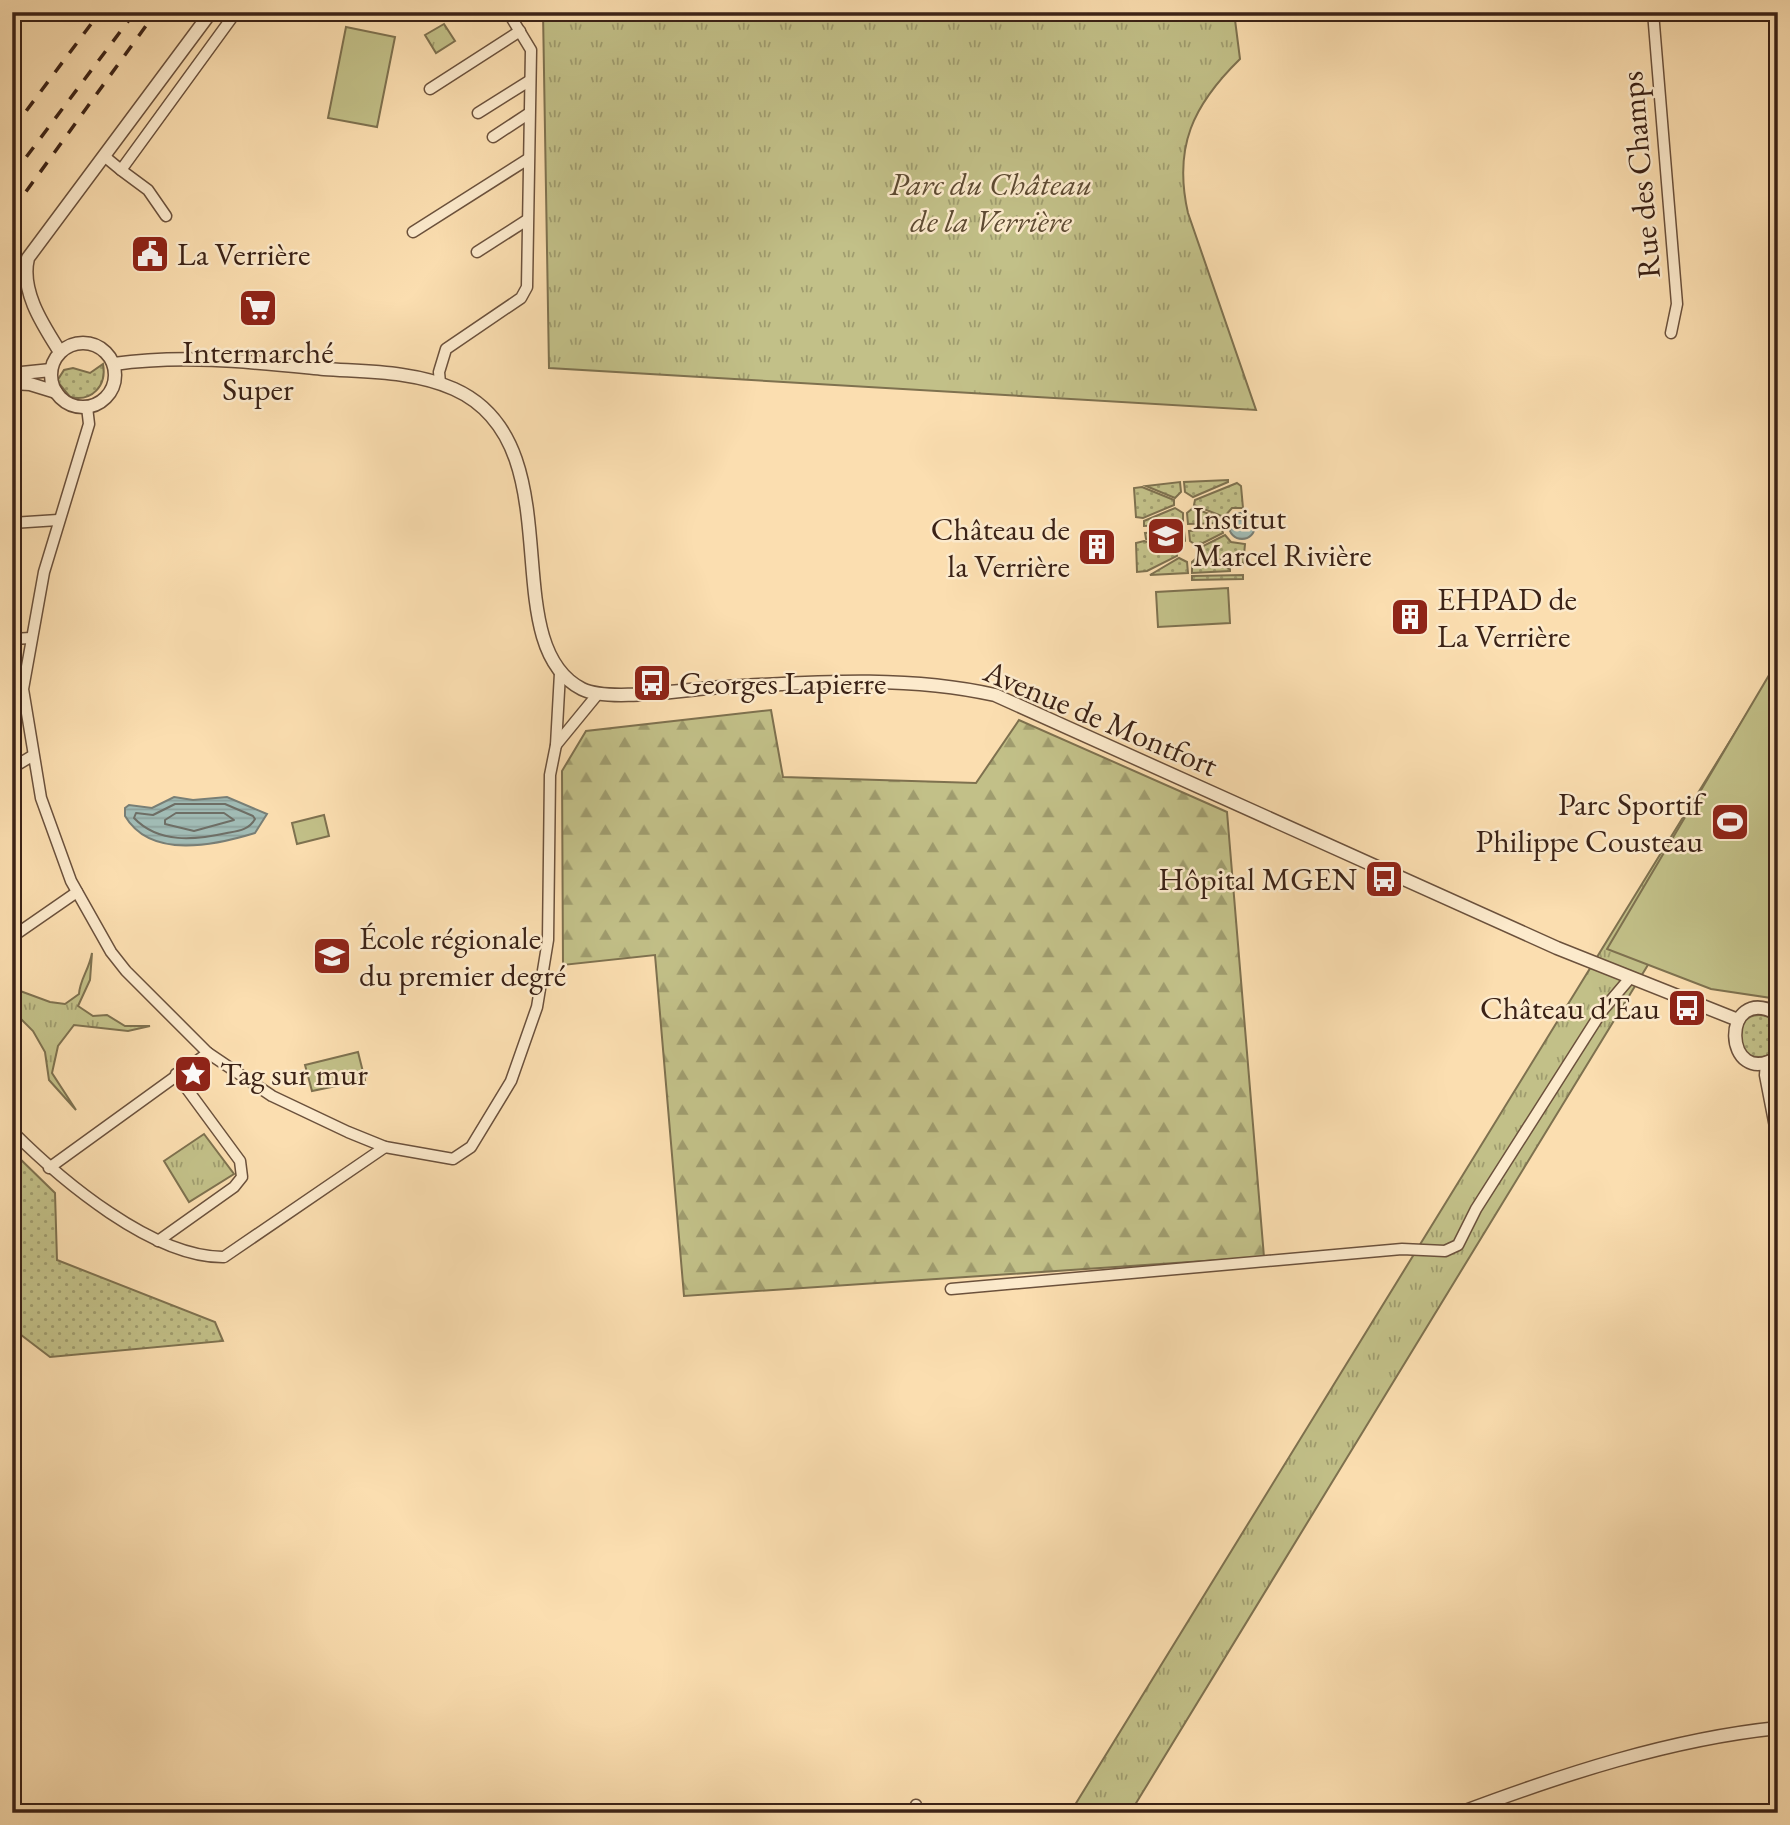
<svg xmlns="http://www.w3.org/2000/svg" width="1790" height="1825" viewBox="0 0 1790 1825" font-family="'EB Garamond',serif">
  <defs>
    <pattern id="grass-dots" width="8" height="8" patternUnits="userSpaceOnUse" patternTransform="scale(1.75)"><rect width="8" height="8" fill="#c2c088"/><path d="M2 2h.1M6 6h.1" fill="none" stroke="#9f9c6e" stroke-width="1.8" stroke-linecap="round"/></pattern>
    <pattern id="forest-firs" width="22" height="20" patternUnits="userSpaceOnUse" patternTransform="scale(1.75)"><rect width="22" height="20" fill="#c2c088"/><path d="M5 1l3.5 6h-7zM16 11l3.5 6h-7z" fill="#9f9c6e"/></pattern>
    <pattern id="park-tufts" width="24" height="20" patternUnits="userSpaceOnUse" patternTransform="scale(1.75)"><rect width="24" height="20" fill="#c2c088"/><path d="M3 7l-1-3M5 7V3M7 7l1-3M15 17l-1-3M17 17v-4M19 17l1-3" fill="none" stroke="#9f9c6e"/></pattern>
    <pattern id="water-rules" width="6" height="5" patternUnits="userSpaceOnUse" patternTransform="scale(1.75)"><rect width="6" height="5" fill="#a1bbb4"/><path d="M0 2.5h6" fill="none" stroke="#8ca09a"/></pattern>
  </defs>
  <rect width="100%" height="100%" fill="#fbdeb0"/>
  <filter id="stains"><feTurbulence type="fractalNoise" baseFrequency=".00286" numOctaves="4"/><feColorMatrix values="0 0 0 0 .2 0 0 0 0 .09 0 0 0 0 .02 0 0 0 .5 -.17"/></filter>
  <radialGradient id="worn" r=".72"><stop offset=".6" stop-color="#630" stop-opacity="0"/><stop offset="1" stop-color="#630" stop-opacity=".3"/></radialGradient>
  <g fill="url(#grass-dots)" stroke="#7e714f" stroke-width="2">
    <path d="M103 364C107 386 92 402 70 397L57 381 64 370 73 368 90 373Z"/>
    <polygon points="1228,480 1228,482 1193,497 1185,492 1184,482"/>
    <polygon points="1180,482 1181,492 1175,498 1146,486"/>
    <polygon points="1237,483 1241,486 1243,508 1232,508 1224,517 1194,505 1195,500"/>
    <polygon points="1142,487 1174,500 1174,505 1143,518 1136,517 1134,488"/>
    <polygon points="1175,508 1183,513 1183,524 1144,526 1144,521"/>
    <polygon points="1193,508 1223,519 1222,523 1188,524 1187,513"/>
    <polygon points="1222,529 1223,533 1197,546 1190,541 1189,531"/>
    <polygon points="1184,531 1185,541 1178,548 1146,539 1145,533"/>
    <polygon points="1225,535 1231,542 1245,544 1243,565 1199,554 1199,548"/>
    <polygon points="1144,541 1177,551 1177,556 1147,571 1137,572 1136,543"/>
    <polygon points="1199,556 1230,569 1230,571 1192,573 1192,562"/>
    <polygon points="1179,558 1187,562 1188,573 1150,575"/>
    <polygon points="1243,575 1243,579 1192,580 1192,576"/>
    <circle cx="1759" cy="1036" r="21"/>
    <polygon points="12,1151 55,1193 57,1260 215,1322 223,1341 50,1357 12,1328"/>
  </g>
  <polygon fill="url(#forest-firs)" stroke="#7e714f" stroke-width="2" points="771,710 783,777 976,783 1019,720 1227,812 1264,1257 684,1296 655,955 563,965 562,771 586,731"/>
  <g fill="url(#park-tufts)" stroke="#7e714f" stroke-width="2">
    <path d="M543 12H1234L1240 59C1193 105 1173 147 1188 213L1256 410 549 368Z"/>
    <polygon points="444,24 455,41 436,53 425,35"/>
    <polygon points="1778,663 1778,752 1130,1813 1070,1813"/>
    <path d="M92 953 90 980 78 1006 93 1016 107 1015 125 1026H150L128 1031 74 1025 58 1046 52 1073 76 1110 49 1080 45 1052 33 1031 12 1010V988L50 1002 65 1004 79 994C80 979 89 970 92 953Z"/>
    <polygon points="204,1134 234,1174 189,1202 164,1161"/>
  </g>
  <g fill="#c2c088" stroke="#7e714f" stroke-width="2">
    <polygon points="346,27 395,37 377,127 328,118"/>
    <polygon points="1228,588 1230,623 1158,627 1156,592"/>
    <polygon points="1778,660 1778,999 1711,989 1607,949"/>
    <polygon points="324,815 329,836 297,844 292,823"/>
    <polygon points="358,1052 365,1080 312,1091 305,1065"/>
  </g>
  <g fill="url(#water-rules)" stroke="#787e75" stroke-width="2">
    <circle cx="1242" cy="526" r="13"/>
    <path d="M174 797 193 800 227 797 267 814 255 833C216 845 151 860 125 816V808L129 805 152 808Z"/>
  </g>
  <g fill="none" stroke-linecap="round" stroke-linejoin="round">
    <g stroke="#6e6e65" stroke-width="2">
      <path d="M175 804H225L253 816 255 819C249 830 238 831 227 833 195 840 159 844 134 818L136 813 153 815Z"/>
      <polygon points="176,813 224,813 234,820 194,831 165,824 165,820"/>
    </g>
    <defs>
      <g id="minor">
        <polyline points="1653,12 1677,304 1671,333"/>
        <polyline points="430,89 520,31"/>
        <polyline points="478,113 529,81"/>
        <polyline points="493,137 528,114"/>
        <polyline points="104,156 121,170"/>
        <polyline points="166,216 148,190 121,170 236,12"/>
        <polyline points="413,232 528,159"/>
        <polyline points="477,252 527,220"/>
        <polyline points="440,383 439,372 446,349 521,298 527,287 531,50 508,12"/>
        <polyline points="87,407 89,424 44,572 23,689 41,798 71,881 111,952 126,971 208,1053 272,1096 348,1132 385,1147 453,1159 471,1147 511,1081 537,1007 548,940 550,775 556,745 560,673"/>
        <polyline points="12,523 58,520"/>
        <polyline points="12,639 31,638"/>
        <polyline points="556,745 597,695"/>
        <polyline points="12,768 32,756"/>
        <polyline points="12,937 77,892"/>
        <path d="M12 1131C61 1180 153 1258 224 1257L385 1147"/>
        <polyline points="49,1168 208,1053"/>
        <polyline points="158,1241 234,1187 242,1177 240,1161 176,1074"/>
        <polyline points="951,1289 1402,1249 1445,1251 1458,1245 1476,1209 1602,1011 1630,978"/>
        <polyline points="916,1805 917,1813"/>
      </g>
      <g id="tertiary">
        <circle cx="83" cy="375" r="32"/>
        <path d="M60 352C43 325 20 291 28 258L211 12"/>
        <path d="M114 364C185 354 253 362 324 369 367 372 414 371 454 389 577 444 492 643 582 689 610 703 691 688 725 687 815 682 907 675 995 695L1557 948 1738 1020"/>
        <polyline points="12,374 51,370"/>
        <polyline points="12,383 30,384 56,392"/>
        <path d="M1778 1014C1719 981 1723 1092 1778 1057"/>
        <polyline points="1767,1063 1766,1075 1778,1137"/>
        <path d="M1460 1813C1561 1775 1670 1739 1778 1728"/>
      </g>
    </defs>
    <use href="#minor" stroke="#6b513c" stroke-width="13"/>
    <use href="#tertiary" stroke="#6b513c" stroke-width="15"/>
    <use href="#minor" stroke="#fceacc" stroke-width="10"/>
    <use href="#tertiary" stroke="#fceacc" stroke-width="12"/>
    <g stroke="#3b2216" stroke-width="3.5" stroke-dasharray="12 12" stroke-linecap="butt">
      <polyline points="12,130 100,12"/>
      <polyline points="12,176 135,12"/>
      <polyline points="12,211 156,12"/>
    </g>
  </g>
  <defs>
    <symbol id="civic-square" viewBox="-11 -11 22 22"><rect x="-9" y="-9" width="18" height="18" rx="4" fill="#8f2418" stroke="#fceacc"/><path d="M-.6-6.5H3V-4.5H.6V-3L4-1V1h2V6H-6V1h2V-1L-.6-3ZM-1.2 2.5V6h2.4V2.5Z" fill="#fff"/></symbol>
    <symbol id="supermarket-square" viewBox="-11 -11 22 22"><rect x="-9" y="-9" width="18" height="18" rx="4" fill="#8f2418" stroke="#fceacc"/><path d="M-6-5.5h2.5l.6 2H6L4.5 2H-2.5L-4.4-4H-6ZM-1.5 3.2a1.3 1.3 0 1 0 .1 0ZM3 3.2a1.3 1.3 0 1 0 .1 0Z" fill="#fff"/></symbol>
    <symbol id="university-square" viewBox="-11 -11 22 22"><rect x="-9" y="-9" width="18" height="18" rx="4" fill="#8f2418" stroke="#fceacc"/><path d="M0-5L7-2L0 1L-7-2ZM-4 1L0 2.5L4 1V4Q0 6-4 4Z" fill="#fff"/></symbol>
    <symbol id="building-square" viewBox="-11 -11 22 22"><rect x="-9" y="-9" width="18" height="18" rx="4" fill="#8f2418" stroke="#fceacc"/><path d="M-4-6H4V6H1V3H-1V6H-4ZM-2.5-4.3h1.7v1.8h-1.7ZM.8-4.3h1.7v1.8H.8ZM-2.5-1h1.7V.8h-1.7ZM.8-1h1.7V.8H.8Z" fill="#fff"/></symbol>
    <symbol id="bus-square" viewBox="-11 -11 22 22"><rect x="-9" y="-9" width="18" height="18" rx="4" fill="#8f2418" stroke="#fceacc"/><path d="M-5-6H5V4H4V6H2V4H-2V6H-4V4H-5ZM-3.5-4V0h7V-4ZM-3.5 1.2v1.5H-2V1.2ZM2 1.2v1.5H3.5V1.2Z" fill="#fff"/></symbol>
    <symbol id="stadium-square" viewBox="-11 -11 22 22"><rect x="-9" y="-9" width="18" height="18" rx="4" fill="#8f2418" stroke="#fceacc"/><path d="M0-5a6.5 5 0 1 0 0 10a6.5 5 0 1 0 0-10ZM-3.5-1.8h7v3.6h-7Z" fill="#fff"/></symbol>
    <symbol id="school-square" viewBox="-11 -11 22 22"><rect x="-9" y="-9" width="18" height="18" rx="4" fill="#8f2418" stroke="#fceacc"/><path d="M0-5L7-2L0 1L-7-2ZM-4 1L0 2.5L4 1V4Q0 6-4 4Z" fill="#fff"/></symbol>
    <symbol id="sight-square" viewBox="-11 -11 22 22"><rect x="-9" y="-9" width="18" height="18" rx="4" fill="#8f2418" stroke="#fceacc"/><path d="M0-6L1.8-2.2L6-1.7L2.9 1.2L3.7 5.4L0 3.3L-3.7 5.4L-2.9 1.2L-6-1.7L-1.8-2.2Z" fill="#fff"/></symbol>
  </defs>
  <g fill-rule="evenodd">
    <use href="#civic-square" x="128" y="232" width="44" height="44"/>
    <use href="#supermarket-square" x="236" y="286" width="44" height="44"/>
    <use href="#university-square" x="1144" y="514" width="44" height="44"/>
    <use href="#building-square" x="1075" y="525" width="44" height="44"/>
    <use href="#building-square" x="1388" y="595" width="44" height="44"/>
    <use href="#bus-square" x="630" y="661" width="44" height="44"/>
    <use href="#stadium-square" x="1708" y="800" width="44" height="44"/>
    <use href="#bus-square" x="1362" y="857" width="44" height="44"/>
    <use href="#school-square" x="310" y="934" width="44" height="44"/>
    <use href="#bus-square" x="1665" y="986" width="44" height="44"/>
    <use href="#sight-square" x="171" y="1052" width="44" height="44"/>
  </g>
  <g text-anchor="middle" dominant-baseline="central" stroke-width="5" stroke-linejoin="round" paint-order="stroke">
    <g font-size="32" fill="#3b2216" stroke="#fceacc">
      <text transform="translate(1640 175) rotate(-95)">Rue des Champs</text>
      <text transform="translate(1101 718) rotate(23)">Avenue de Montfort</text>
    </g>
    <g font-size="32" font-style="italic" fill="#5d4a32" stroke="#fceacc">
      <text x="991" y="184">Parc du Château<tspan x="991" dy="37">de la Verrière</tspan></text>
    </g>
    <g font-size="32" fill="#3b2216" stroke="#fceacc" text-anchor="start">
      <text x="177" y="254">La Verrière</text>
      <text x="258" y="352" text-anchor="middle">Intermarché<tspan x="258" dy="37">Super</tspan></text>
      <text x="1193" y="518">Institut<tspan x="1193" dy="37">Marcel Rivière</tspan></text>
      <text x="1070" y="529" text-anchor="end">Château de<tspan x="1070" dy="37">la Verrière</tspan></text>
      <text x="1437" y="599">EHPAD de<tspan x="1437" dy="37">La Verrière</tspan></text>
      <text x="679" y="683">Georges Lapierre</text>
      <text x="1703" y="804" text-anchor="end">Parc Sportif<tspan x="1703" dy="37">Philippe Cousteau</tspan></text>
      <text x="1357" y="879" text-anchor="end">Hôpital MGEN</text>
      <text x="359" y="938">École régionale<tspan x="359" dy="37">du premier degré</tspan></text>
      <text x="1660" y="1008" text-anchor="end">Château d'Eau</text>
      <text x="220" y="1074">Tag sur mur</text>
    </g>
  </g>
  <rect width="1790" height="1825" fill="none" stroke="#fbdeb0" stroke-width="42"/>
  <rect x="14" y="14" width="1762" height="1797" fill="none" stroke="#3b2216" stroke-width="3.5"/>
  <rect x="21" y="21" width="1748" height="1783" fill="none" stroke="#3b2216" stroke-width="2"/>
  <rect width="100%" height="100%" filter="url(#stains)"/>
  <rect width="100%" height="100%" fill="url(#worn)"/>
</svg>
